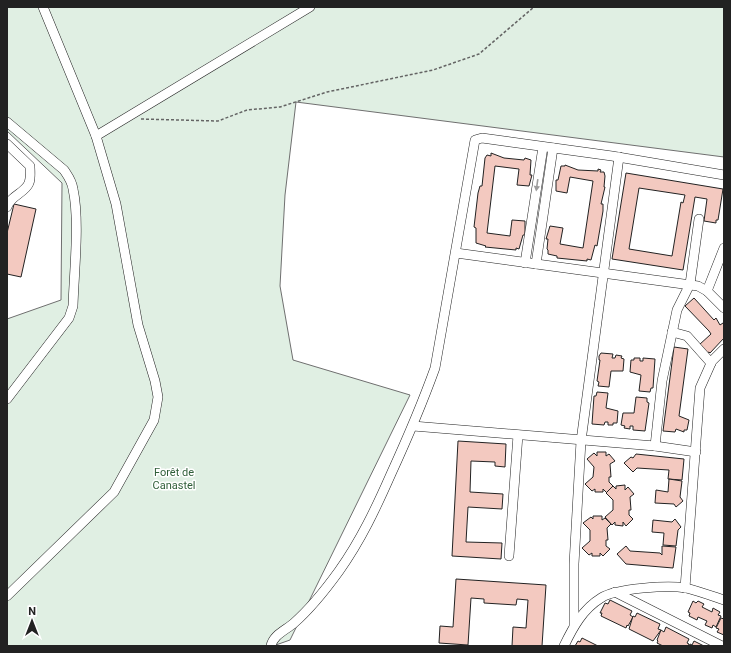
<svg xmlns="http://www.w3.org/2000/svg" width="731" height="653" viewBox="0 0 731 653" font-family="Roboto,sans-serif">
  <rect width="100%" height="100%" fill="#fff"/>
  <polygon fill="#e0efe3" stroke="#6f6f6f" points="7,7 724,7 724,157 296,102 285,195 280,286 293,360 410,395 290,640 273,646 7,646 7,319 61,300 62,183 7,131"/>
  <g fill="#f3c9c0" stroke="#222" fill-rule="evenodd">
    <polygon points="491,153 504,158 524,160 525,158 531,160 530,175 532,175 529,186 517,185 519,169 495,166 487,233 510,236 512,220 525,221 525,235 523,235 519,249 516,248 516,250 485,247 486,246 476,243 476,228 474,227 478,193 480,186 482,186 485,158 487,155 491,156"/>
    <polygon points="565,165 578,170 598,171 598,169 601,170 600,172 604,172 605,176 604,187 605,187 601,204 603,204 603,211 597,246 595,245 591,260 587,259 587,261 557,258 557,256 548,254 548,250 547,249 548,239 546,239 550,226 563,228 560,244 583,248 593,181 570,177 567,193 556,191 556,180 558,180 561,166 565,166"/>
    <path d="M626 173 723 189 718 220H716V223L704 221 707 199 695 197 683 270 612 259ZM639 188 685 195 683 203 681 202 672 256 629 249Z"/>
    <polygon points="14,204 36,209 21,277 7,274 7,233"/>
    <polygon points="694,298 714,320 716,318 720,325 723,323 724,324 724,338 710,353 709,352 707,353 699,345 711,334 709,331 685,306"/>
    <polygon points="674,347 688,349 679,416 689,420 687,430 684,430 684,432 676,429 675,432 663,431"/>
    <polygon points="601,353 613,354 612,358 615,358 616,355 622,356 621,358 624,359 623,371 611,371 609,387 598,386 599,382 597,381 600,360 599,360 599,356"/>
    <polygon points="634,358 640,358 640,361 643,361 643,358 655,359 653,388 651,388 650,392 639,391 641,375 630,372 631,360 634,360"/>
    <polygon points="597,392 608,393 606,408 618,411 617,423 613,423 613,425 608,425 608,422 605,422 604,425 592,424 594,396 596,396"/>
    <polygon points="636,397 647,398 647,402 649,403 645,431 633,430 633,426 630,426 630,429 624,428 625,426 621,425 623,413 634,413"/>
    <polygon points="458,441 506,444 505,467 495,466 495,462 471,461 470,492 503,494 502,509 468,507 466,542 502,543 501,559 452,556"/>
    <polygon points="597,452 606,452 606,456 609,454 615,461 610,464 611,477 609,477 609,482 613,486 607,493 603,489 603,492 595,492 595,489 592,491 585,484 593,477 594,467 587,459 594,453 597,456"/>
    <polygon points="636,454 684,459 682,480 668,479 669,470 637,468 633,472 624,463 631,457 633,458"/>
    <polygon points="669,479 682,481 680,497 683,501 676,507 674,504 655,503 656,490 668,492"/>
    <polygon points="625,485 625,490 628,487 634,494 630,497 631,510 629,510 629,515 633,519 626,526 623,522 623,526 615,525 615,522 612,525 605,517 613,510 613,500 606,493 613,486 616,489 616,486"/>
    <polygon points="593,516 602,516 602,520 605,518 611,524 607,528 608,540 606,540 606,546 610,549 603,556 600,553 600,556 592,556 592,553 589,555 582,548 590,541 590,530 583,523 591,517 593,519"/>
    <polygon points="675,519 681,527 678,530 676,546 663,545 664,533 652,532 653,520 672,522"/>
    <polygon points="626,546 630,551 660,553 662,555 662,546 676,547 673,568 626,564 617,554"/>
    <polygon points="456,579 546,585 542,646 512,646 513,627 526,628 528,600 517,599 516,605 484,603 484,599 471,598 468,645 439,643 440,626 453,627"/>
    <polygon points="610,600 632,611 630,615 633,617 628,626 627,625 626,628 601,616 602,613 600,613 605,603 608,604"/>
    <polygon points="693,601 696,603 698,601 704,604 702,607 712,612 713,608 720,612 718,615 721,616 716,627 713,625 712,628 705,625 707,621 698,617 697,620 689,616 690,613 688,612"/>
    <polygon points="637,613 660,624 658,629 661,630 653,641 629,629 633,616 635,617"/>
    <polygon points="721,618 724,619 724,635 717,632 719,629 716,628"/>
    <polygon points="666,627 689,639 687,643 689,644 688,646 663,646 657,643 658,641 657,640 661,630 664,632"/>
    <polygon points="582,638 598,646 575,646 578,641 580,642"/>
    <polygon points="694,641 704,646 689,646 690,644 692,645"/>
  </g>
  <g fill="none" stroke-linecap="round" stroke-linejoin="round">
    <defs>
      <g id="minor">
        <path d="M7 122 64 170C68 176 72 181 73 189 80 221 74 272 73 306L69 318 7 399"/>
        <polyline points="96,136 310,7"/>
        <path d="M7 144 30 166C30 171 31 178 29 183 25 193 10 196 7 207"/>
        <polyline points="456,253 698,286 707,291 724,308"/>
        <polyline points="525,263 543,147"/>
        <polyline points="536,264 553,148"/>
        <polyline points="707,291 724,248"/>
        <polyline points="672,332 687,336 711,363"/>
        <polyline points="413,426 655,446 696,452"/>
        <polyline points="655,446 662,381 677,310 690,284 699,219"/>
        <polyline points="509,556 518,435"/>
        <polyline points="685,588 700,388 712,361 724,349"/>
        <polyline points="615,592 722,646"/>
        <polyline points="7,596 114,492 154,420 158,397 155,381 138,325 116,204 96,136 43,7"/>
        <polyline points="574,625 574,564 581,441 619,157"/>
        <path d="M271 646C273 635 286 630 294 623 311 608 326 589 339 571 361 540 376 508 391 474 407 439 422 404 435 368L475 140 482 138 612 156 724 175"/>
        <path d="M564 646C573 627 583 609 601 598 616 588 669 585 686 588 698 591 712 596 724 600"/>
      </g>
    </defs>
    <use href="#minor" stroke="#222" stroke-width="10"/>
    <polyline stroke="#646464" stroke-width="1.5" stroke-dasharray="3 2" stroke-linecap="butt" points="141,119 218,121 247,110 280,107 327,92 433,70 479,54 534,7"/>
    <use href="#minor" stroke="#fff" stroke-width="9"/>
  </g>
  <defs><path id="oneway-solid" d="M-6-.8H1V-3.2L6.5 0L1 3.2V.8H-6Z"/></defs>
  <use fill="#9c9c9c" href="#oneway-solid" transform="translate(537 185) rotate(98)"/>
  <g text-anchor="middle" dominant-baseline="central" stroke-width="3" stroke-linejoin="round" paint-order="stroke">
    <g font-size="11" fill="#2f5e38" stroke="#fff">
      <text x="174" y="472">Forêt de<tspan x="174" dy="13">Canastel</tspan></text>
    </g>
  </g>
  <rect width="731" height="653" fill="none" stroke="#222222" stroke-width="16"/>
  <g transform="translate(32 621)" stroke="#ffffff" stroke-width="3" paint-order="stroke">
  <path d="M0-3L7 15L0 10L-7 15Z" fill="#222222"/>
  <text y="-6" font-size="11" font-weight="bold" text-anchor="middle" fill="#222222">N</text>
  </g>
</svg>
